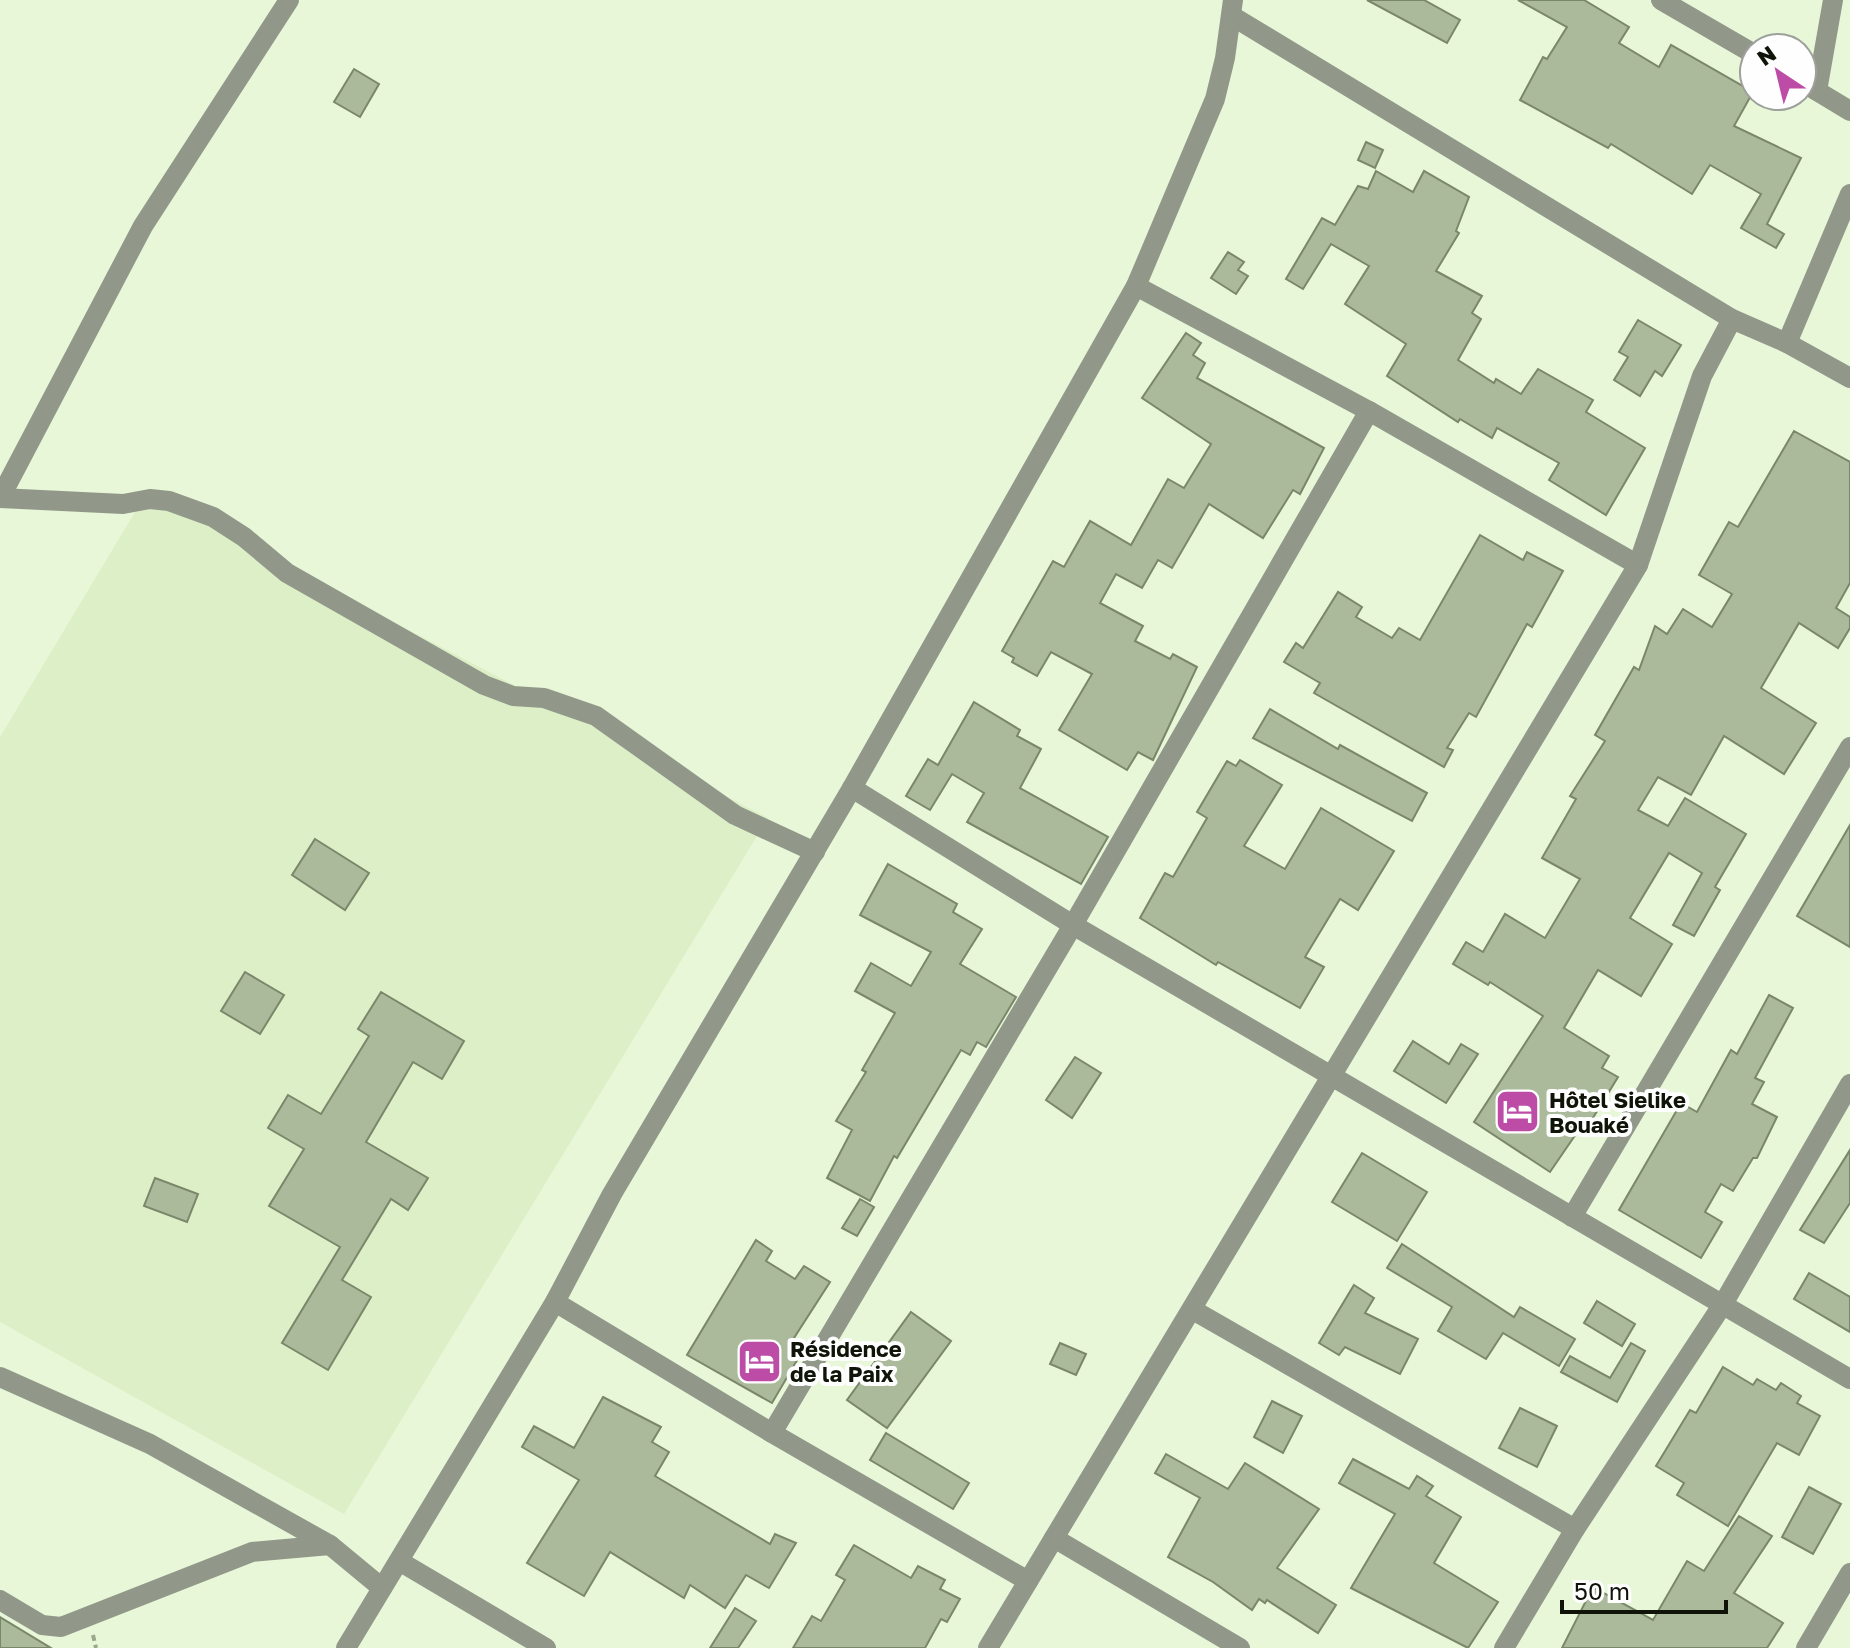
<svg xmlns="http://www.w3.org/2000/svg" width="1850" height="1648" viewBox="0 0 1850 1648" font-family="'Golos Text',sans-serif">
  <rect width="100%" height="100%" fill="#e8f7d7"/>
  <polygon fill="#ddefc7" points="160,500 768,818 344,1514 0,1322 0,737 138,507"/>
  <g fill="#acba9c" stroke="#7a876a" stroke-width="2">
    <polygon points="1367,0 1424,0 1460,20 1447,43"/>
    <polygon points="1518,0 1584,0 1629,27 1619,43 1659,67 1671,45 1753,92 1734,126 1801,158 1767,224 1784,234 1776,248 1741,228 1761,194 1710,165 1692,194 1611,144 1608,148 1520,100 1543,57 1547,59 1567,27"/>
    <polygon points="354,69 379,84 360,117 334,102"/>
    <polygon points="1366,142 1383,150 1375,168 1358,160"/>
    <polygon points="1376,171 1413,192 1424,171 1469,197 1456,231 1459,233 1436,271 1482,296 1472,313 1481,319 1458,360 1494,383 1496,379 1521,394 1538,369 1593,400 1586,412 1645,448 1606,515 1549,480 1559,463 1497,428 1492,438 1460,419 1458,422 1387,376 1406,344 1345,304 1369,266 1331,244 1303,289 1286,279 1322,218 1335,225 1358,186 1368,189"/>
    <polygon points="1228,252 1244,262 1238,270 1248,276 1236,294 1211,278"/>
    <polygon points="1638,320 1681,345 1662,376 1655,371 1640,396 1614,380 1628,357 1619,352"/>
    <polygon points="1186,333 1201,343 1193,355 1205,363 1197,378 1324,448 1300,494 1293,490 1263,538 1209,504 1172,568 1158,560 1142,588 1116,574 1100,603 1143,626 1135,641 1170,659 1173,654 1197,667 1153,760 1138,752 1127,770 1059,730 1092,674 1051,652 1037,676 1012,662 1014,658 1002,651 1053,561 1064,567 1090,521 1131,545 1168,479 1184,488 1211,444 1142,398"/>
    <polygon points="1794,431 1850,462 1850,583 1836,608 1850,617 1850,628 1838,648 1799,623 1761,688 1816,723 1784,774 1724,736 1691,795 1658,777 1638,810 1668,826 1685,798 1746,834 1715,887 1720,890 1694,936 1673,925 1702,873 1669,853 1630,918 1672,944 1641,996 1598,970 1564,1028 1609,1056 1602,1068 1618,1077 1591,1121 1587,1118 1550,1172 1474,1122 1543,1016 1490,982 1488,985 1453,964 1466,942 1483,952 1505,914 1545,938 1580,879 1542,858 1576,799 1570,796 1605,741 1595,735 1634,667 1639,670 1655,626 1667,634 1683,609 1712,627 1732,594 1699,575 1729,522 1738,527"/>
    <polygon points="1480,535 1523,560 1527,552 1563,571 1532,627 1527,624 1476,717 1469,713 1447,748 1453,750 1444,767 1314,693 1320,683 1284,662 1296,643 1303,648 1338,592 1362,607 1356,617 1392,638 1399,628 1420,640"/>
    <polygon points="974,702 1020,730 1017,736 1041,749 1020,788 1108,837 1081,884 967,822 984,793 952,774 930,810 906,796 928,759 938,765"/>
    <polygon points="1270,709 1338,749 1340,745 1427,793 1412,821 1253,738"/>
    <polygon points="1240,760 1282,785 1244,846 1285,869 1321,808 1394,851 1358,910 1340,899 1305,957 1324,967 1300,1008 1218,962 1216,965 1140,918 1165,873 1173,877 1207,818 1197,812 1227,761 1236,766"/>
    <polygon points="1850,825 1850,947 1797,916"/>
    <polygon points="315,839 369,873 345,910 292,875"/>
    <polygon points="888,864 957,904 953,912 982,929 960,964 1016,997 986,1047 977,1042 970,1055 961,1050 897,1158 894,1156 870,1201 827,1178 852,1130 836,1121 866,1072 862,1070 895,1013 855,991 871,963 911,986 931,952 860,915"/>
    <polygon points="245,972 284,995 260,1034 221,1011"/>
    <polygon points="381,992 464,1041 442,1079 413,1062 366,1142 428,1178 408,1210 391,1199 342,1280 371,1297 328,1370 282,1343 340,1247 269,1206 304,1149 268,1128 288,1095 321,1114 369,1036 358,1029"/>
    <polygon points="1769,995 1793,1008 1755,1078 1764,1082 1752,1104 1777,1117 1757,1158 1753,1158 1733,1191 1721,1184 1705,1212 1722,1222 1701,1258 1619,1210 1681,1103 1697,1112 1731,1050 1737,1054"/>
    <polygon points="1413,1041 1449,1064 1461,1044 1478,1054 1446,1103 1394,1071"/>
    <polygon points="1075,1057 1101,1073 1072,1118 1046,1100"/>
    <polygon points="1850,1150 1850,1203 1824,1243 1800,1230"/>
    <polygon points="1362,1153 1427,1192 1397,1241 1332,1202"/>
    <polygon points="155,1178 198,1194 187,1222 144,1206"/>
    <polygon points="860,1199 874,1207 857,1236 842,1228"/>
    <polygon points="756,1240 772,1251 766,1261 795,1279 804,1266 830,1282 794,1338 806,1345 772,1403 687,1355"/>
    <polygon points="1402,1244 1514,1317 1520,1307 1575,1339 1559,1366 1503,1333 1486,1359 1438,1331 1452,1307 1387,1268"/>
    <polygon points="1809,1273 1850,1297 1850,1332 1794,1299"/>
    <polygon points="1354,1285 1374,1298 1365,1313 1418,1339 1400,1374 1345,1347 1339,1355 1319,1343"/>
    <polygon points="1597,1301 1635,1324 1622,1346 1584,1323"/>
    <polygon points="911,1312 951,1341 887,1428 847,1400"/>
    <polygon points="1060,1343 1086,1354 1076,1375 1050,1364"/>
    <polygon points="1631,1343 1645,1351 1617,1402 1561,1372 1570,1356 1610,1378"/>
    <polygon points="1723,1367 1753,1385 1757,1379 1776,1390 1781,1383 1801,1396 1797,1403 1820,1416 1799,1455 1777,1443 1728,1526 1677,1495 1684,1483 1656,1466 1690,1410 1696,1413"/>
    <polygon points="603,1397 661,1427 652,1442 669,1452 655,1476 770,1544 775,1534 796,1543 769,1588 746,1575 725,1608 690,1585 684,1598 610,1552 584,1596 527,1563 579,1480 522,1447 534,1426 574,1448"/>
    <polygon points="1272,1401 1302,1416 1283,1453 1254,1437"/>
    <polygon points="1520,1408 1557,1426 1537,1467 1499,1448"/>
    <polygon points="886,1433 969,1483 953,1509 870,1460"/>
    <polygon points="1166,1454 1228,1489 1245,1463 1319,1509 1277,1568 1336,1605 1318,1633 1267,1600 1265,1603 1259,1599 1252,1610 1213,1582 1168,1557 1200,1498 1155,1473"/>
    <polygon points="1353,1459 1409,1489 1417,1476 1433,1486 1426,1496 1461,1517 1434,1563 1498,1602 1468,1648 1351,1588 1395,1514 1339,1483"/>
    <polygon points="1809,1487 1841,1504 1813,1554 1782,1537"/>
    <polygon points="1739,1516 1772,1536 1734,1593 1783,1623 1767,1648 1562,1648 1593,1587 1653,1620 1687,1561 1704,1571"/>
    <polygon points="854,1545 911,1578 918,1566 945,1580 940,1589 960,1599 947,1622 941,1619 925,1648 793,1648 812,1616 821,1621 845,1580 836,1575"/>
    <polygon points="735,1608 756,1621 738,1648 710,1648"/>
    <polygon points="0,1617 51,1648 0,1648"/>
  </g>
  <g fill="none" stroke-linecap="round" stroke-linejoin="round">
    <polyline stroke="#9ba68e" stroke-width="4" stroke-dasharray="6 4" stroke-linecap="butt" points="93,1635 96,1648"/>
    <g stroke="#91988a" stroke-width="20">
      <polyline points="1661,0 1754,54"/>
      <polyline points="1232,16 1732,319 1787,343 1850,378"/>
      <polyline points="1802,82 1850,111"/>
      <polyline points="1817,91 1833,0"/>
      <polyline points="1136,286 1369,411 1638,565"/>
      <polyline points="1787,343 1850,194"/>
      <polyline points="0,498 123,504 150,499 169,501 213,517 244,537 287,573 484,685 513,696 544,698 596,716 735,815 815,852"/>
      <polyline points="0,498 143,226 289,0"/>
      <polyline points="852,788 1073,925 1850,1379"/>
      <polyline points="1572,1217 1850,747"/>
      <polyline points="555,1302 772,1433 1028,1581"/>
      <polyline points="1193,1310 1575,1529"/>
      <polyline points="0,1377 150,1444 330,1545"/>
      <polyline points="772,1433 1073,925 1369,411"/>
      <polyline points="1054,1538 1240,1648"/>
      <polyline points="399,1561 546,1648"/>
      <polyline points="0,1600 42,1625 61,1627 252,1552 330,1545 382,1588"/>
      <polyline points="346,1648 555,1302 612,1194 852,788 1136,286 1215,99 1225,58 1233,0"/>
      <polyline points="988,1648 1638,565 1702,376 1732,319"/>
      <polyline points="1504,1648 1575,1529 1723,1304 1850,1084"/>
      <polyline points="1806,1648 1850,1573"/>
    </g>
  </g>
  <defs>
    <symbol id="hotel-square" viewBox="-11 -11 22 22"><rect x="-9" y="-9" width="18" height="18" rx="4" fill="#bd4ca7" stroke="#fefefe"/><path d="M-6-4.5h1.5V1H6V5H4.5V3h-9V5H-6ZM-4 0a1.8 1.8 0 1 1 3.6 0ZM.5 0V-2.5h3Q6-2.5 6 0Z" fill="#fff"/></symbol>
  </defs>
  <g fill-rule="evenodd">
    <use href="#hotel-square" x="1492" y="1086" width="51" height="51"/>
    <use href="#hotel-square" x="734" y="1336" width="51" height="51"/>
  </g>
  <g text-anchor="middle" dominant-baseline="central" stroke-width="8" stroke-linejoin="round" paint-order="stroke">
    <g font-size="22" font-weight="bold" fill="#0f1308" stroke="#fefefe" text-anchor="start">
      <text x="1549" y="1099">Hôtel Sielike<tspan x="1549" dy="25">Bouaké</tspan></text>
      <text x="790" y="1348">Résidence<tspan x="790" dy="25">de la Paix</tspan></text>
    </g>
  </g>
  <g transform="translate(1778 72) rotate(325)"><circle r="38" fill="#fefefe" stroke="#9ea09c" stroke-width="2"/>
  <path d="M0-6L14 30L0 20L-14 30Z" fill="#bd4ca7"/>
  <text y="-12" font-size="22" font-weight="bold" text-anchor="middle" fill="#0f1308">N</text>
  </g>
  <path d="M1562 1600v12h164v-12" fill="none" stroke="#0f1308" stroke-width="4"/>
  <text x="1574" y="1600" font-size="24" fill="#0f1308" stroke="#fefefe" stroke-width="6" paint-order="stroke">50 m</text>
</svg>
